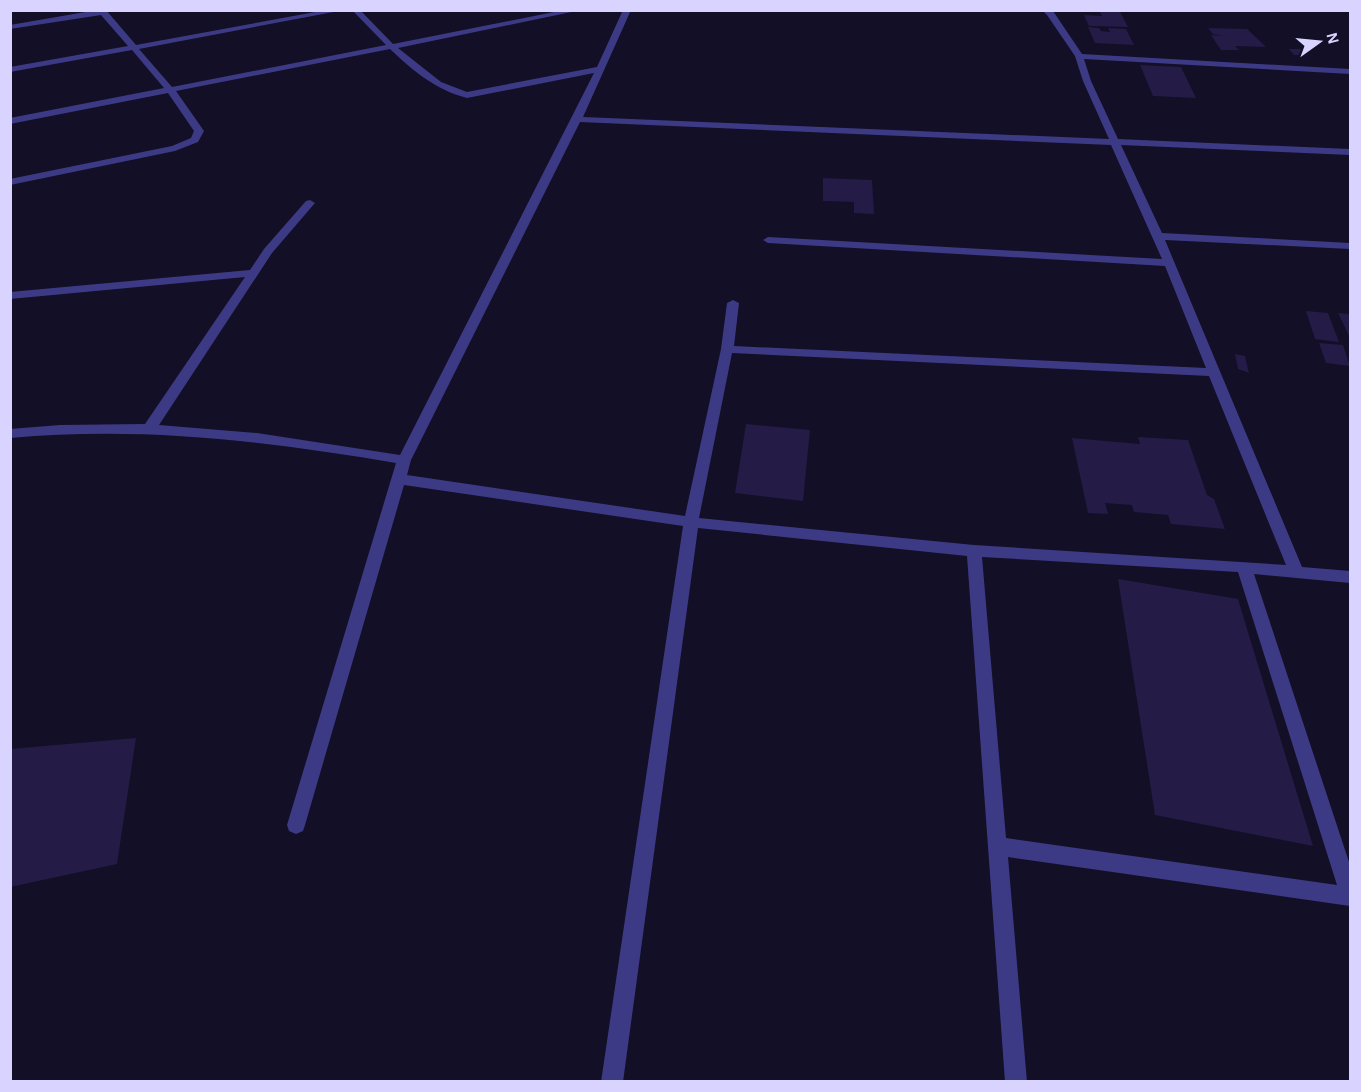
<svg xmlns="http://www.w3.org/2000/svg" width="1361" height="1092" viewBox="0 0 1361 1092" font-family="'Alegreya Sans',sans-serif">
  <rect width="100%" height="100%" fill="#130f26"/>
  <g fill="#241b47">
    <polygon points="1099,10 1119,10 1128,27 1089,26 1084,15 1102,16"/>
    <polygon points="1088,27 1099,28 1101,31 1110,32 1108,28 1126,29 1134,45 1095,43"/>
    <polygon points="1208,28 1247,29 1266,47 1235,46 1239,50 1221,50 1211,35 1223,36 1213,34"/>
    <polygon points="1289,49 1302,49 1307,55 1294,55"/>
    <polygon points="1140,65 1181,67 1196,98 1153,96"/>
    <polygon points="823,178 872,180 874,214 854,213 854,202 823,201"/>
    <polygon points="1306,311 1328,313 1339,342 1315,339"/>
    <polygon points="1338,313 1350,314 1350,338"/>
    <polygon points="1319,343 1343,345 1350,366 1326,363"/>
    <polygon points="1235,354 1245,356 1249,373 1238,369"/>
    <polygon points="746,424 810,430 803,501 735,493"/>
    <polygon points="1138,437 1188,440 1207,495 1214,499 1225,529 1171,524 1168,515 1134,512 1132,505 1105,503 1108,514 1088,513 1072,438 1140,444"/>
    <polygon points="1118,579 1238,599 1313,846 1155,815"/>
    <polygon points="136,738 117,864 10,887 10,749"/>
  </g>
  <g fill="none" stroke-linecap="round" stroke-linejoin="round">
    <path fill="#3d3a85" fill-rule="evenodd" d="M97 10H106L136 45 326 10H344L139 49 172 87 386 45 352 10H360L393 44 564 10H581L398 48 441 82 467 92 597 67 623 10H631L583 117 1109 139 1083 81 1075 56 1047 15 1042 10 1053 11 1082 54 1350 69V74L1084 59 1091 81 1118 139 1350 149V155L1121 145 1162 233 1350 243V249L1165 240 1302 567 1350 571V583L1254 574 1350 865V906L1008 857 1027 1082H1005L967 556 698 528 623 1082H601L683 526 404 485 305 825 303 831 296 834 289 831 287 825 396 463C266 441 143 426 10 438V429L60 425 145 424 245 277 10 299V292L250 270 264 249 306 201 310 200 315 203 272 253 159 425 257 433 400 455 594 73 467 98C436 90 413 71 390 49L176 91 204 131 198 142 175 151 10 185V179L172 146 191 138 194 131 168 93 10 124V118L164 88 132 50 10 72V67L128 46 101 15 10 29V25ZM580 122 1111 145 1162 259 768 237 763 240 768 243 1165 266 1206 368 734 346 739 303 733 300 727 303 721 349 685 516 407 475 411 460ZM732 353 1209 376 1286 565 974 545 699 518ZM982 557 1238 572 1337 885 1006 838Z"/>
  </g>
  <rect width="1361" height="1092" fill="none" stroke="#d9d4ff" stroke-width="24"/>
  <g transform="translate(1319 42) rotate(75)" stroke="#130f26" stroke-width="4.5" paint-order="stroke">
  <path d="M0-4.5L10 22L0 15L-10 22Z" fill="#d9d4ff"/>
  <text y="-9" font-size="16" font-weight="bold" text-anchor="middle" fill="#d9d4ff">N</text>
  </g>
</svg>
